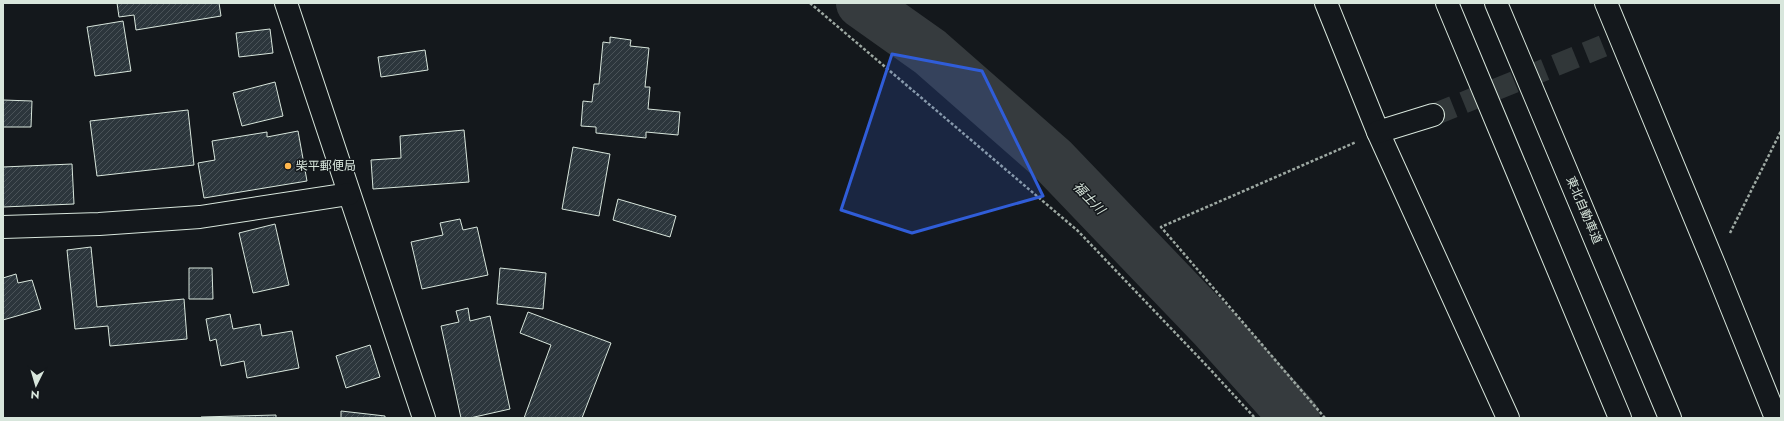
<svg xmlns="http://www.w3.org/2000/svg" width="1784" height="421" viewBox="0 0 1784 421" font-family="Jost,'Noto Sans JP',sans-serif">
  <defs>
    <pattern id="building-hatch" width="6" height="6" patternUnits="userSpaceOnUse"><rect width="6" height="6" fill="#2c363c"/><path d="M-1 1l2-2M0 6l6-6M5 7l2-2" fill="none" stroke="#4a5358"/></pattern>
  </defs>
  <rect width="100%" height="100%" fill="#14181c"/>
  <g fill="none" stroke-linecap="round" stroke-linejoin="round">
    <polyline stroke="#363b3e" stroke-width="50" points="861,3 930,52 1053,160 1214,328 1295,418"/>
  </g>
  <g fill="url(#building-hatch)" stroke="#d8e6dc">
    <polygon points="117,3 219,3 221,16 136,30 134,15 119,17"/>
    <polygon points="123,21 131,71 95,76 87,27"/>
    <polygon points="270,29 273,53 239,57 236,33"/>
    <polygon points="610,37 631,40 630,46 649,48 645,87 650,87 648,109 680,112 678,135 646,132 646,138 596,133 596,127 581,126 583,101 592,102 594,84 599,84 603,42 610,43"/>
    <polygon points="425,50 428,70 381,77 378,57"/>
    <polygon points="275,82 283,116 242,126 233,93"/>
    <polygon points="3,100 32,101 31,127 3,127"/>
    <polygon points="188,110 194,165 97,176 90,121"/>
    <polygon points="464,130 469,182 373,189 371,160 401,158 400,136"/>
    <polygon points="298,131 307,181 204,198 198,163 215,160 212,141 267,132 267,137"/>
    <polygon points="573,147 610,154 599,216 562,209"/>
    <polygon points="72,164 74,204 3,207 3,167"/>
    <polygon points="618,199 676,216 670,237 613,220"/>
    <polygon points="460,219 463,230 477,227 488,275 422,289 411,242 443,235 440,223"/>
    <polygon points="275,224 289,285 253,293 239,233"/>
    <polygon points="91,247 97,307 184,299 187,339 110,346 108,326 75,329 67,250"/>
    <polygon points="189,268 212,268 213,299 189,299"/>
    <polygon points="500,268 546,273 543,309 497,304"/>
    <polygon points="16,274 18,283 32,280 41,309 3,320 3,278"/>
    <polygon points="468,308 470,321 490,316 510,409 470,418 461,418 441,326 459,322 456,311"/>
    <polygon points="528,312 611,343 582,418 524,418 551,345 520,333"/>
    <polygon points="230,314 233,329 260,324 262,336 292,331 299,368 247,378 244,361 221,366 216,339 210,341 206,319"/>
    <polygon points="370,345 380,377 346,388 336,356"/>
    <polygon points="341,411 385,416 385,418 341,418"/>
    <polygon points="276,415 276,418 201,418 201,417"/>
  </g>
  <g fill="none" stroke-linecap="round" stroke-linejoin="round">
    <polyline stroke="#313739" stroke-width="22" stroke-dasharray="22 11" stroke-linecap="butt" points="1433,115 1603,46"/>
    <defs>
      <g id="street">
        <polyline points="1326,3 1378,132 1508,418"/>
        <polyline points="1606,3 1714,264 1776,418"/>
        <polyline points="1378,132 1433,115"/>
      </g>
      <g id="secondary">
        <polyline points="286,3 424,418"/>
        <polyline points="3,227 99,224 200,217 349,194"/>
      </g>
      <g id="highway">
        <polyline points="1447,3 1620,418"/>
        <polyline points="1496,3 1670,418"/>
      </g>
    </defs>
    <use href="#street" stroke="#d8e6dc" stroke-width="24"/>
    <use href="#secondary" stroke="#d8e6dc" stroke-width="24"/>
    <use href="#highway" stroke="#d8e6dc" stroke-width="24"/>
    <g stroke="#9da8a2" stroke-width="2.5" stroke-dasharray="3 2" stroke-linecap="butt">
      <polyline points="810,3 1078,231 1207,366 1255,418"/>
      <polyline points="1730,233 1781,131"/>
      <polyline points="1325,418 1161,227 1356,142"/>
    </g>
    <use href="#street" stroke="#14181c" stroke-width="22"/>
    <use href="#secondary" stroke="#14181c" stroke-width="22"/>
    <use href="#highway" stroke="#14181c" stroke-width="22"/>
  </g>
  <path fill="#305dd8" fill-opacity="0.2" stroke="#305dd8" stroke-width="3" stroke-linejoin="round" d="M892 54 982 71 1043 196 912 233 841 210Z"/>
  <circle fill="#ffb74d" stroke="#14181c" stroke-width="1.5" cx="288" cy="166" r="4"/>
  <g text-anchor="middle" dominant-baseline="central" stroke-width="3" stroke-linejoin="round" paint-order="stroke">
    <g font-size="12" fill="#d8e6dc" stroke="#14181c" text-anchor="start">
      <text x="296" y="166">柴平郵便局</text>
    </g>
    <g font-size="12" fill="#d8e6dc" stroke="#14181c">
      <text transform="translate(1584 210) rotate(67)">東北自動車道</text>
    </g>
    <g font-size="13" font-style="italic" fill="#d8e6dc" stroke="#14181c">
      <text transform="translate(1089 198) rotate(46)">福士川</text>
    </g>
  </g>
  <rect width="1784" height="421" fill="none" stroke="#d8e6dc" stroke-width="8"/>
  <g transform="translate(36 385) rotate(185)" stroke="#14181c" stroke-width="3" paint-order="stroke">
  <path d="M0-3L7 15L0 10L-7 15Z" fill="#d8e6dc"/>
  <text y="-6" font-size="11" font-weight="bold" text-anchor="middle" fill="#d8e6dc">N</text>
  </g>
</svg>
